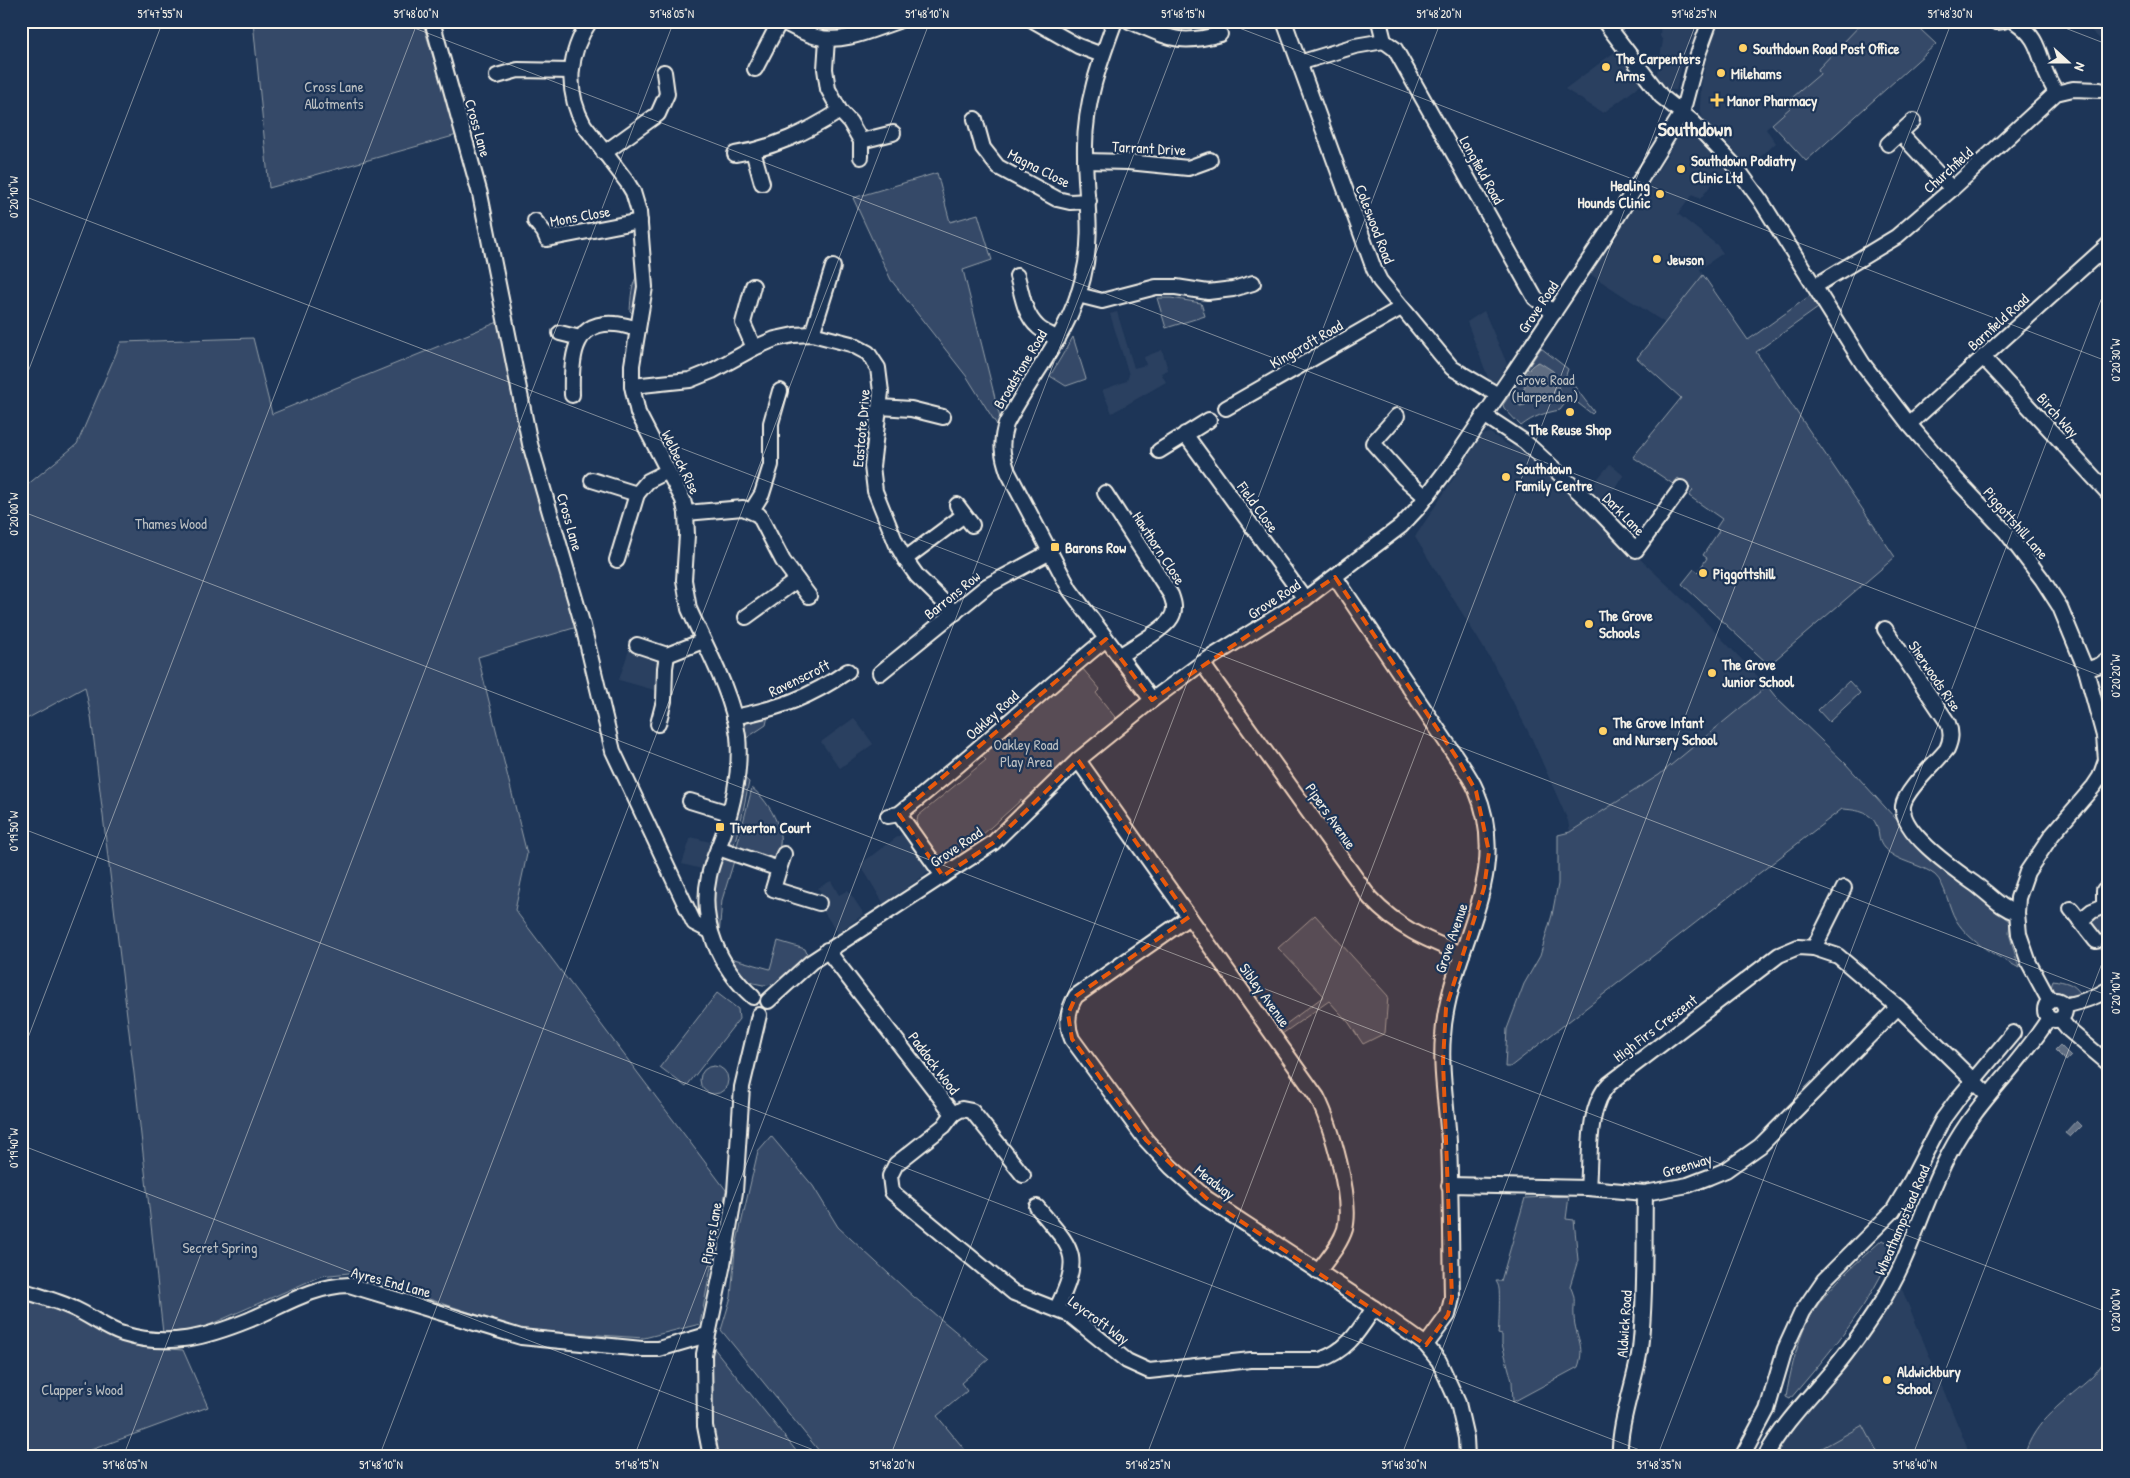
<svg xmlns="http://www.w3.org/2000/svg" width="2130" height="1478" viewBox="0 0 2130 1478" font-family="'Patrick Hand',sans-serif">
  <rect width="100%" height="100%" fill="#1d3557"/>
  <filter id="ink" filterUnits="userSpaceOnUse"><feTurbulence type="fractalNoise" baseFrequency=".02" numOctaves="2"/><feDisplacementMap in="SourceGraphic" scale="10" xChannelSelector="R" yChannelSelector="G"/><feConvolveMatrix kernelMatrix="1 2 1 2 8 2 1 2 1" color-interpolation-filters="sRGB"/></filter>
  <g filter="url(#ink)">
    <g fill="#2a4060">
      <polygon points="1661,21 1696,26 1693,44 1687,46 1676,90 1670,90 1662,87 1656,78 1663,41 1660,36"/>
      <polygon points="1717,21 1864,21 1818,69 1821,74 1787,102 1791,107 1766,129 1776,143 1749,167 1702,117 1700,106 1701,87 1710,40"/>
      <polygon points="2081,21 2109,21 2109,43 2103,42"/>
      <polygon points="1616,51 1642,84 1625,97 1603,113 1565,89"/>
      <polygon points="1685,129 1691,133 1728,173 1711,185 1700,199 1693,194 1678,214 1717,245 1723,253 1700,269 1703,275 1665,323 1590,274 1670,152 1671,140 1678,131"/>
      <polygon points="1484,311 1507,364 1492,388 1467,322"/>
      <polygon points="1117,312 1134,368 1146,365 1144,357 1162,350 1168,370 1161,373 1166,382 1112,413 1102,390 1127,381 1129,375 1110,314"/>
      <polygon points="1490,433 1511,447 1516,441 1699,615 1767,686 1659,775 1570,832 1568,821 1532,739 1493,663 1415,537 1482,435"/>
      <polygon points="1610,464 1624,476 1602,505 1588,490"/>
      <polygon points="629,650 659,659 658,691 619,680"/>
      <polygon points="854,718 873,744 840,768 821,742"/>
      <polygon points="903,833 930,871 884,904 860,864"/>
      <polygon points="691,837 710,842 702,869 682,864"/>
      <polygon points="831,881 839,895 848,890 864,914 838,933 821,908 819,896 822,894 818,888"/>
      <polygon points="1901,1287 1971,1457 1774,1457 1801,1416 1856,1355 1872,1328"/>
    </g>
    <g fill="#354a67" stroke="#949ea8">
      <polygon points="253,21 422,21 457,135 269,188"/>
      <polygon points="1864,21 1921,21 1918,23 1920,29 1936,44 1806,161 1772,124 1791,107 1787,102 1820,74 1818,69"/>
      <polygon points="937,173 950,222 978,214 992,260 963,270 1000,418 997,425 967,377 891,280 853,198"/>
      <path d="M639 272 640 285 634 315 630 311C631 297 631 284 639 272Z"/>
      <polygon points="1703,275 1748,340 1811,295 1818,308 1756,352 1895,557 1769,665 1682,584 1694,569 1698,572 1707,558 1703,555 1719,531 1716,528 1722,519 1689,496 1693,490 1678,478 1673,484 1633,457 1681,398 1637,358"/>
      <polygon points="1157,298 1171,298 1201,303 1205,316 1166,328"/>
      <polygon points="498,322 577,627 478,657 527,854 515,910 726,1190 700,1324 644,1338 524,1330 349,1273 321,1276 200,1329 163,1333 136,1090 91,716 85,687 21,722 21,490 77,444 121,342 253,338 272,414"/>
      <polygon points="1073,337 1086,379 1066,386 1050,376"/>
      <path d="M1541 348 1568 369 1566 375 1594 412 1592 414 1570 397 1560 410C1544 413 1534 416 1521 426L1504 408 1503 405Z"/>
      <polygon points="1082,668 1100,689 1096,693 1118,721 1025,804 1021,800 981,836 944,862 916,825 918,816 986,760 981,755"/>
      <polygon points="1849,681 1860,693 1829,722 1818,710"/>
      <path d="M1767 686 1775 696 1845 763 1905 829 2010 922 2009 933 2019 968C1996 955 1971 944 1956 920 1948 907 1946 885 1935 875 1920 863 1898 863 1884 848 1879 842 1879 837 1878 830 1874 812 1858 810 1842 809L1510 1067H1505L1507 1029 1524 984 1540 956 1552 915 1558 884V835L1570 832 1659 775Z"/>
      <polygon points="768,716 766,725 745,739 744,727 749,720"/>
      <polygon points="742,776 749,782 742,816 733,848 729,841 729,834"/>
      <path d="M752 788C770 802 792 839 773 860L738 850 737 846Z"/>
      <path d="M727 858H731L734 861 722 900 719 936C710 918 706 868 727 858Z"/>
      <polygon points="1315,915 1388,996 1385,1033 1363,1044 1349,1023 1329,1001 1282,1034 1278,1030 1324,996 1278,948"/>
      <polygon points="2101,915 2109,917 2109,952 2097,948 2090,924 2092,917"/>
      <polygon points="778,941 805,949 808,956 778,984 763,985 749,982 736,973 727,957 770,969"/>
      <path d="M2053 980C2065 982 2075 983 2081 995 2068 996 2060 997 2051 988Z"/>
      <polygon points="717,993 738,1009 739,1019 686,1087 660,1067"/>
      <circle cx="714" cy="1080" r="14"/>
      <polygon points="771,1136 813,1186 838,1227 914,1297 989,1359 961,1383 967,1391 937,1416 965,1450 957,1457 824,1457 721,1330 731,1297 735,1250 758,1151"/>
      <path d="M1569 1196 1566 1219 1574 1220 1578 1260 1570 1286C1577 1301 1573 1302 1574 1317 1575 1337 1586 1345 1578 1367L1513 1402 1512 1381 1502 1344V1335L1498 1334C1499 1331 1500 1293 1499 1289 1499 1286 1497 1283 1496 1281H1501L1525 1198Z"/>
      <path d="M1882 1240 1895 1245C1871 1305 1831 1351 1790 1399L1786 1397C1790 1374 1795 1351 1804 1329 1820 1293 1853 1266 1882 1240Z"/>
      <polygon points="21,1296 76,1316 140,1347 183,1350 208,1407 72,1457 37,1457 25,1447 21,1447"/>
      <polygon points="713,1347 801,1457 716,1457 710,1426"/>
      <path d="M2109 1354V1457H2024C2034 1419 2066 1401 2093 1376 2099 1369 2104 1361 2109 1354Z"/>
      <polygon points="1863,1425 1880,1457 1806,1457"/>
    </g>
    <g fill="#5e6d82" stroke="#9aa2ab">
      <path d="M1539 362 1553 371 1560 392 1555 398 1535 393 1525 405 1520 406 1518 404 1525 386 1522 380C1525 374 1531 364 1539 362Z"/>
      <polygon points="2060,1045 2071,1056 2066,1061 2055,1050"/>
      <polygon points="2076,1121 2081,1126 2070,1137 2065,1133"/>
    </g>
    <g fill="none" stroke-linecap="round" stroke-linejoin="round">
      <defs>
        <g id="minor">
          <polyline points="432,21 480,194 530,444 583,626 613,751 694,923 710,931"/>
          <path d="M590 21C568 53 565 91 584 125L627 182 633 192 639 212 645 287 632 365V386L638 413 683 500 686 513 687 535 684 580 689 609C706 647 733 695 738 736 741 766 734 801 725 829 720 845 712 860 709 876 699 922 719 967 753 997"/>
          <path d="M781 21C793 27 805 34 817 37 844 44 873 29 898 21"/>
          <polyline points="1034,21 1078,46 1102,55"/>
          <path d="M1115 21C1100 62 1085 102 1085 146 1084 193 1095 229 1083 278 1070 333 1031 375 1006 424 1000 442 1002 455 1008 472L1070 590 1152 700"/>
          <path d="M1129 21C1168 37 1178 46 1220 34"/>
          <polyline points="1284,21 1374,269 1380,281 1452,368 1498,395"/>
          <polyline points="1379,21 1384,41 1395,49 1535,298 1554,313"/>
          <polyline points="1604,21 1661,96 1693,122 1736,167 1761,201 1863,364 1909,424 1956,479 2006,532 2042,579 2060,607 2086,670 2104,736 2106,760 2100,777 2094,786 2052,835 2027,872 2018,898 2017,913 2019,934 2029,963 2050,1002"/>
          <path d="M2014 21C2035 35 2037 46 2044 67 2046 76 2052 84 2056 93"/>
          <polyline points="1996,22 2003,21"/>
          <polyline points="827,39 825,69 828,89 840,111 850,122 861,141 861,157"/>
          <polyline points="1299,63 1355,46 1384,41"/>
          <polyline points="755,69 780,21"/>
          <polyline points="497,76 518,70 571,71"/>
          <polyline points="975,119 983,148 998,167 1057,199 1070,202 1089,201"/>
          <polyline points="1900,133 1952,189"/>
          <polyline points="861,141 893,133"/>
          <polyline points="1888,144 1913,121"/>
          <polyline points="753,151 762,183"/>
          <polyline points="604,153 658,114 667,94 664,72"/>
          <path d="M735 154C774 148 807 132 840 111"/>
          <polyline points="1085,161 1128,162 1188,168 1210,160"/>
          <polyline points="535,221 544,232 547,239 640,221"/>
          <path d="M1017 276C1022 293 1024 315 1038 327 1043 332 1052 335 1058 339"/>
          <polyline points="753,286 743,323 754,348"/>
          <polyline points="1815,286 1896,237 1952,189 2056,93 2073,89 2100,90"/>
          <polyline points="1078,295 1102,301 1156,287 1176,287 1208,292 1233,289 1253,283"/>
          <polyline points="560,333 580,338"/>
          <polyline points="812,334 833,267"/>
          <polyline points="1983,357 2109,494"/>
          <polyline points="632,386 690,380 712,371 754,348 775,339 794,335 812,334 851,344 868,353 878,368 881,392 872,466 875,491 896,543 905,559 917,576 955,613"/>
          <path d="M572 395C571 364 571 320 615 324 622 324 630 327 638 329"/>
          <polyline points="880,407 911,409 943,417"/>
          <polyline points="1226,408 1401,308"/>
          <polyline points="1484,415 1525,442 1593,505 1636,550 1681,488"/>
          <polyline points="1397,416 1373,443 1404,478 1426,497"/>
          <polyline points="1909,424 2109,244"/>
          <polyline points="1185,434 1305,599"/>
          <polyline points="1159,451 1209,420"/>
          <polyline points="592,480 637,494 648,481 668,471"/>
          <path d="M1105 493 1171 595C1174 603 1176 610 1171 618 1165 629 1131 648 1119 656"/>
          <polyline points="957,505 972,525"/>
          <polyline points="752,510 762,494 771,465 771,423 780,391"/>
          <polyline points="686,513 743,508 759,515 783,561 809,596"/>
          <polyline points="905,559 964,515"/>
          <polyline points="617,560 637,494"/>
          <path d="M1335 577 1459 761C1465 770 1472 780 1476 790 1514 878 1448 950 1443 1036 1440 1071 1447 1107 1449 1142 1451 1194 1451 1246 1452 1298L1448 1315 1426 1345"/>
          <polyline points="746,617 797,580"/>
          <path d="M1885 629 1948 723C1952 733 1951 740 1947 749 1936 763 1905 790 1903 806 1900 834 1960 873 1979 887 1992 897 2001 908 2017 913"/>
          <polyline points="637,645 667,655 703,641"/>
          <path d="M1202 663 1370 898C1398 928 1425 939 1462 954"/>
          <polyline points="2086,670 2100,665 2109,658"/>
          <polyline points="880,673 987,586 1050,552"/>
          <path d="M734 717C780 708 809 698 848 671"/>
          <polyline points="658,724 664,701 665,668 667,655"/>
          <path d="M1078 760 1317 1097C1331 1125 1353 1198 1345 1229 1340 1245 1328 1258 1318 1272"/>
          <polyline points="690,801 729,813"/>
          <polyline points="899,814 943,876"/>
          <path d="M888 816 899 814C970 758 1036 696 1106 639"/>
          <polyline points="718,848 779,869 784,854"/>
          <polyline points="779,869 773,889 819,903"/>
          <polyline points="2071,909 2096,941"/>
          <path d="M1189 917 1076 996C1067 1010 1066 1024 1072 1039L1146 1140 1171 1167 1206 1198 1374 1308 1426 1345 1439 1361 1458 1403 1466 1438 1467 1457"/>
          <polyline points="2080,921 2092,911 2104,906 2104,890"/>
          <polyline points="1814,948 1844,888"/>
          <polyline points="827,950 953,1114 962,1109 972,1111 1023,1175"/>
          <circle cx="2055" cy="1010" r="10"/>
          <polyline points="768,1001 811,962 993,843 1078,760 1152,700 1202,663 1305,599 1401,526 1417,509 1454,460 1516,369 1611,227 1682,113 1697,57 1710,21"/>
          <path d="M2064 1006C2080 1002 2095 998 2109 989"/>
          <polyline points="2060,1019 2070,1031 2109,1064"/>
          <path d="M953 1114 944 1126 896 1164 890 1176 892 1192 1014 1293 1070 1315 1127 1361 1149 1371 1251 1360H1320C1348 1350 1358 1332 1374 1308"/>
          <polyline points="1449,1185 1588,1188 1645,1193 1688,1185 1709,1177 1726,1170 1760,1146 1898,1007"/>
          <path d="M1588 1188C1591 1156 1586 1108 1609 1084L1779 955 1798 947 1814 948 1838 956 1898 1007 1988 1095"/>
          <path d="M1037 1207C1073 1250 1083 1254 1057 1308"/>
          <path d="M21 1290C39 1296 58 1301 75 1309 91 1316 106 1329 123 1334 168 1348 207 1337 249 1320 283 1306 312 1286 349 1285L521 1337 642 1349H659L707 1335"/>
          <polyline points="711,1457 705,1426 704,1354 723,1264 735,1192 742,1087 759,1015"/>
          <path d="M1620 1457C1618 1424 1635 1383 1640 1349 1646 1297 1644 1244 1645 1193"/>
          <polyline points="1742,1457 1767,1410 1785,1349 1802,1312 1824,1280 1893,1211 1912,1179 1943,1119 1957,1100 2013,1033"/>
          <path d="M1765 1457C1782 1425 1807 1400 1830 1373 1848 1353 1864 1329 1879 1306 1911 1258 1923 1202 1950 1152 1976 1102 2020 1065 2049 1018"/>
        </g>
      </defs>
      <use href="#minor" stroke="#f4f1e8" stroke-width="18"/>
      <use href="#minor" stroke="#1d3557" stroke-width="14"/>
    </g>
  </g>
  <path fill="#e8590c" fill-opacity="0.2" stroke="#e8590c" stroke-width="4" stroke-dasharray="10 6" stroke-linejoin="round" d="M1335 577 1459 761 1476 791 1489 852 1484 888 1446 1008 1443 1061 1452 1298 1448 1315 1426 1345 1206 1198 1146 1140 1072 1039 1068 1014 1076 996 1189 917 1078 760 993 843 943 876 899 814 1106 639 1152 700Z"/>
  <path fill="none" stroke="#f4f1e8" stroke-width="1" stroke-opacity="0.45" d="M396 21 2109 679M1221 21 2109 362M2047 21 2109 45M21 195 2109 996M21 390 163 21M21 511 2109 1313M21 828 1658 1457M21 1056 418 21M21 1145 832 1457M123 1457 674 21M379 1457 930 21M634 1457 1185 21M890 1457 1441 21M1146 1457 1697 21M1401 1457 1952 21M1657 1457 2109 279M1912 1457 2109 945"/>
  <g fill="#ffd166" stroke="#1d3557" stroke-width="2">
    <circle cx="1743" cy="48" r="5"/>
    <circle cx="1606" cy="67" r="5"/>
    <circle cx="1721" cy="73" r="5"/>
    <path d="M1714.5 92.5h5v5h5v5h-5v5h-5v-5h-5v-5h5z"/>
    <circle cx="1681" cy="169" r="5"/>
    <circle cx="1660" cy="194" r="5"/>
    <circle cx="1657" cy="259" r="5"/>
    <circle cx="1570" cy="412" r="5"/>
    <circle cx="1506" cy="477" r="5"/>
    <rect x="1050" y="542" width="10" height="10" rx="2.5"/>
    <circle cx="1703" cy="573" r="5"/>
    <circle cx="1589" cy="624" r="5"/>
    <circle cx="1712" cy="673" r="5"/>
    <circle cx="1603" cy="731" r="5"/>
    <rect x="715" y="822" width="10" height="10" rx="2.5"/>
    <circle cx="1887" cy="1380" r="5"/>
  </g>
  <g text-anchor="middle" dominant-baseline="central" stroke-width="4.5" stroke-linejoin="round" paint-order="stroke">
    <g font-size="15" font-weight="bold" fill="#f4f1e8" stroke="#1d3557" text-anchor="start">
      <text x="1753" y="48">Southdown Road Post Office</text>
      <text x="1616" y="58">The Carpenters<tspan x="1616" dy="17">Arms</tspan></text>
      <text x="1731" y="73">Milehams</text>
      <text x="1727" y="100">Manor Pharmacy</text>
      <text x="1691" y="160">Southdown Podiatry<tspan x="1691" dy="17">Clinic Ltd</tspan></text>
      <text x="1650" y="185" text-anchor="end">Healing<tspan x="1650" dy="17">Hounds Clinic</tspan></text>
      <text x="1667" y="259">Jewson</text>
      <text x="1570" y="429" text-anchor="middle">The Reuse Shop</text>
      <text x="1516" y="468">Southdown<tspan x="1516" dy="17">Family Centre</tspan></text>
      <text x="1065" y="547">Barons Row</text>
      <text x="1713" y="573">Piggottshill</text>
      <text x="1599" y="615">The Grove<tspan x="1599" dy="17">Schools</tspan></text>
      <text x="1722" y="664">The Grove<tspan x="1722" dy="17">Junior School</tspan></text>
      <text x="1613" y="722">The Grove Infant<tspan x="1613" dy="17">and Nursery School</tspan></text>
      <text x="730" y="827">Tiverton Court</text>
      <text x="1897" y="1371">Aldwickbury<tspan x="1897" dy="17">School</tspan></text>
    </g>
    <g font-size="15" fill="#bbbfc1" stroke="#1d3557">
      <text x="334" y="86">Cross Lane<tspan x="334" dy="17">Allotments</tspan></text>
      <text x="1545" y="379">Grove Road<tspan x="1545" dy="17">(Harpenden)</tspan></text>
      <text x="171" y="523">Thames Wood</text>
      <text x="1026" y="744">Oakley Road<tspan x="1026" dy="17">Play Area</tspan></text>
      <text x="220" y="1247">Secret Spring</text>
      <text x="82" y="1389">Clapper's Wood</text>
    </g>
    <g font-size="15" fill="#f4f1e8" stroke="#1d3557">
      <text transform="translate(478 128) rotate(74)">Cross Lane</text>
      <text transform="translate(1149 148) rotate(3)">Tarrant Drive</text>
      <text transform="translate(1039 168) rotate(27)">Magna Close</text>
      <text transform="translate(1482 170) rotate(61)">Longfield Road</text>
      <text transform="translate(1948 170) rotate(-42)">Churchfield</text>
      <text transform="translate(580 216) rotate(-10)">Mons Close</text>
      <text transform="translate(1375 224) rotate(69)">Coleswood Road</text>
      <text transform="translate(1538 307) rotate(-56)">Grove Road</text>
      <text transform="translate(1998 322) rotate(-42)">Barnfield Road</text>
      <text transform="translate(1306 344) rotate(-30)">Kingcroft Road</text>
      <text transform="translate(1020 369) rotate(-59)">Broadstone Road</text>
      <text transform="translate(2058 415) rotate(48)">Birch Way</text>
      <text transform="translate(861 428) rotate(-85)">Eastcote Drive</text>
      <text transform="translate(681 462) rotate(64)">Welbeck Rise</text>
      <text transform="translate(1258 507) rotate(54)">Field Close</text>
      <text transform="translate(1624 514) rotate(46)">Dark Lane</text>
      <text transform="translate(570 522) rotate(74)">Cross Lane</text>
      <text transform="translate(2016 523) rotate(49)">Piggottshill Lane</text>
      <text transform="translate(1159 548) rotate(57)">Hawthorn Close</text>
      <text transform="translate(952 595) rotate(-39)">Barrons Row</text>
      <text transform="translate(1274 599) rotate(-33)">Grove Road</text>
      <text transform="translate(1935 676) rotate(56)">Sherwoods Rise</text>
      <text transform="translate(799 678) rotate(-26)">Ravenscroft</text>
      <text transform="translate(992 715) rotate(-42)">Oakley Road</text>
      <text transform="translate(1331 816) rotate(55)">Pipers Avenue</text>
      <text transform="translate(956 847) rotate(-34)">Grove Road</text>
      <text transform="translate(1451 938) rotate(-71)">Grove Avenue</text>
      <text transform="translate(1265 995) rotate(54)">Sibley Avenue</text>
      <text transform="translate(1655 1028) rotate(-37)">High Firs Crescent</text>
      <text transform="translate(934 1063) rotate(53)">Paddock Wood</text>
      <text transform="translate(1687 1165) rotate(-17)">Greenway</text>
      <text transform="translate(1215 1182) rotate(38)">Meadway</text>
      <text transform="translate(1902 1220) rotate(-67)">Wheathampstead Road</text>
      <text transform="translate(711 1233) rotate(-80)">Pipers Lane</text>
      <text transform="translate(391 1282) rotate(15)">Ayres End Lane</text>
      <text transform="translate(1099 1320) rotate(36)">Leycroft Way</text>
      <text transform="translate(1624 1324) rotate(-86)">Aldwick Road</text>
    </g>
    <g font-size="20" font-weight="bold" fill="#f4f1e8" stroke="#1d3557">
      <text x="1695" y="128">Southdown</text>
    </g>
  </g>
  <rect width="2130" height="1478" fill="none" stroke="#1d3557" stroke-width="55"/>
  <g transform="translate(2068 62) rotate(111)" stroke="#1d3557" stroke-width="4" paint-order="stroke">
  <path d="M0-4L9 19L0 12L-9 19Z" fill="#f4f1e8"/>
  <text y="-8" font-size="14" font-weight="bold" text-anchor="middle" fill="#f4f1e8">N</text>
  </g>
  <rect x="28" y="28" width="2074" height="1422" fill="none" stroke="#f4f1e8" stroke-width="2"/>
  <g font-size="12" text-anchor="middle" fill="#f4f1e8">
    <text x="160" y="18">51°47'55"N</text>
    <text x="416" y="18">51°48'00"N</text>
    <text x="672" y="18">51°48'05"N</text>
    <text x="927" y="18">51°48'10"N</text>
    <text x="1183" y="18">51°48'15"N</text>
    <text x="1439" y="18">51°48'20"N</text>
    <text x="1694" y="18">51°48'25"N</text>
    <text x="1950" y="18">51°48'30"N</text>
    <text transform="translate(14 197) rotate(-90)" y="4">0°20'10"W</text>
    <text transform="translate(2116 360) rotate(-90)" y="4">0°20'30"W</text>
    <text transform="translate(14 514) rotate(-90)" y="4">0°20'00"W</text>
    <text transform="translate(2116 676) rotate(-90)" y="4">0°20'20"W</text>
    <text transform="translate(14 831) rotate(-90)" y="4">0°19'50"W</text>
    <text transform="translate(2116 993) rotate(-90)" y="4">0°20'10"W</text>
    <text transform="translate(14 1148) rotate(-90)" y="4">0°19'40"W</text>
    <text transform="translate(2116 1310) rotate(-90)" y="4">0°20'00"W</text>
    <text x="125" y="1469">51°48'05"N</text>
    <text x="381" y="1469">51°48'10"N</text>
    <text x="637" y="1469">51°48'15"N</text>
    <text x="892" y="1469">51°48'20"N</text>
    <text x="1148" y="1469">51°48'25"N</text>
    <text x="1404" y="1469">51°48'30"N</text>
    <text x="1659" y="1469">51°48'35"N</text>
    <text x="1915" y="1469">51°48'40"N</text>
  </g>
</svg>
